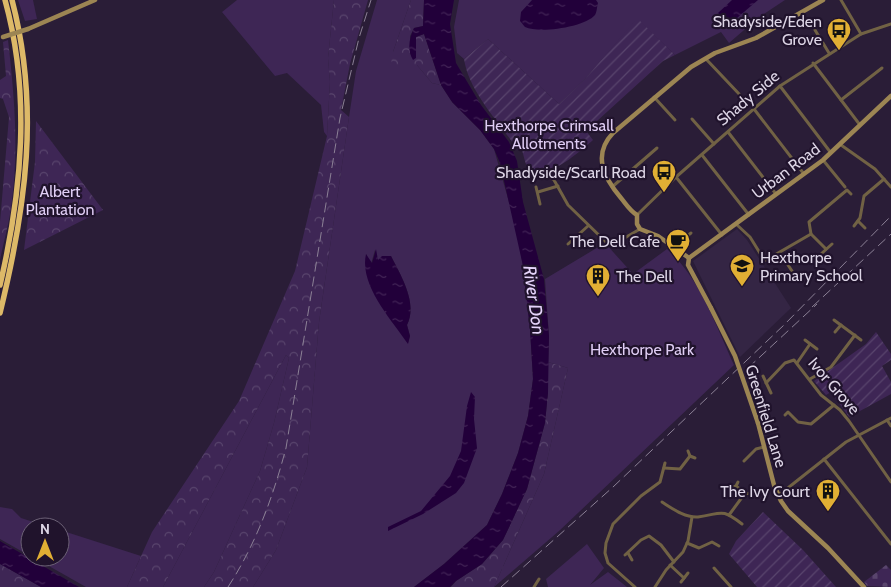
<svg xmlns="http://www.w3.org/2000/svg" width="891" height="587" viewBox="0 0 891 587" font-family="Cabin,sans-serif">
  <defs>
    <pattern id="forest-crowns" width="20" height="18" patternUnits="userSpaceOnUse" patternTransform="scale(1.25)"><rect width="20" height="18" fill="#3e2655"/><path d="M2 6a3 3 0 1 1 6 0M12 15a3 3 0 1 1 6 0" fill="none" stroke="#59456d"/></pattern>
    <pattern id="cemetery-stones" width="16" height="16" patternUnits="userSpaceOnUse" patternTransform="scale(1.25)"><rect width="16" height="16" fill="#3e2655"/><path d="M2 7V4a2 2 0 0 1 4 0v3zM10 15v-3a2 2 0 0 1 4 0v3z" fill="#59456d"/></pattern>
    <pattern id="garden-furrows" width="10" height="10" patternUnits="userSpaceOnUse" patternTransform="scale(1.25)"><rect width="10" height="10" fill="#3e2655"/><path d="M-1 1l2-2M0 10L10 0M9 11l2-2" fill="none" stroke="#59456d"/></pattern>
    <pattern id="water-ripples" width="26" height="14" patternUnits="userSpaceOnUse" patternTransform="scale(1.25)"><rect width="26" height="14" fill="#22003a"/><path d="M2 4q2-2 4 0t4 0M15 11q2-2 4 0t4 0" fill="none" stroke="#422456"/></pattern>
  </defs>
  <rect width="100%" height="100%" fill="#2a1d37"/>
  <polygon fill="#342544" points="737,229 747,240 791,308 740,357 693,261"/>
  <g fill="#3e2655" fill-rule="evenodd">
    <polygon points="18,0 33,0 37,19 25,21"/>
    <polygon points="237,0 334,0 328,58 330,82 327,136 324,132 321,105 287,73 275,76 222,12"/>
    <path d="M377 0H411L393 52 417 65 432 83 441 85 452 102 480 130 494 149 516 227 523 266 530 329 533 379 528 416 518 453 502 494 487 525 444 564 414 587H253L276 550 307 467 319 322 349 117 356 71ZM375 250 378 261 391 256C401 276 418 303 407 325L410 336 408 343 372 289 366 254 371 264Z"/>
    <polygon points="459,0 785,0 758,18 729,43 721,32 675,55 637,19 585,79 559,104 488,39 464,59 457,53 454,27"/>
    <path d="M605 243 633 274 667 249C700 278 716 326 734 365L559 531 494 587 544 474 568 368 548 362 549 336 545 279Z"/>
    <polygon points="286,355 289,358 274,423 260,471 214,572 204,587 163,587"/>
    <polygon points="0,507 12,509 21,518 49,527 30,527 30,556 0,539"/>
    <polygon points="60,530 141,556 127,587 86,587 33,557 60,557"/>
    <polygon points="587,544 604,568 590,585 608,572 627,587 548,587 546,579"/>
  </g>
  <g fill="url(#forest-crowns)">
    <polygon points="334,0 368,0 350,64 341,110 349,117 319,322 307,467 276,550 253,587 204,587 214,572 260,471 274,423 289,358 286,355 163,587 127,587 152,532 239,401 295,271 327,136 330,82 328,58"/>
    <polygon points="411,0 424,0 423,26 414,28 410,36 410,55 416,37 424,34 441,85 432,83 417,65 390,69 393,52"/>
    <path d="M8 40C14 93 19 147 12 200 10 220 4 240 0 260V222L9 117 3 99 0 98V80L6 76 3 42Z"/>
    <polygon points="36,121 103,210 24,250 35,162"/>
    <polygon points="548,362 568,368 544,474 494,587 451,587 456,581 482,564 503,540 527,489 545,423 548,393"/>
    <polygon points="0,564 41,587 0,587"/>
  </g>
  <polygon fill="url(#cemetery-stones)" points="886,565 891,570 891,587 867,586 864,582"/>
  <g fill="url(#garden-furrows)">
    <path d="M637 18 675 55 663 61 586 131 593 140C582 150 542 185 529 169 525 165 524 156 522 150H518C499 122 469 92 464 59L488 39 559 104 585 79Z"/>
    <polygon points="876,332 891,354 891,360 882,366 891,382 891,394 849,417 831,392 826,395 814,381 866,344"/>
    <polygon points="763,512 803,550 836,587 757,587 729,554 736,541"/>
  </g>
  <g fill="url(#water-ripples)">
    <path d="M424 0H454L450 24 456 63 481 105 509 142 517 161 523 202 544 279 549 336 548 393 545 423 527 489 503 540 482 564 456 581 450 587H414L444 564 487 525 502 494 518 453 528 416 533 379 530 329 523 266 500 163 494 149 480 130 452 102 441 85 424 34 416 37V58L413 60C407 51 409 38 414 28L423 26Z"/>
    <path d="M532 0H596L598 3C597 6 597 12 595 15 585 27 539 34 525 27 523 25 522 23 520 21L521 12Z"/>
    <polygon points="732,0 758,0 730,24 718,13"/>
    <path d="M376 249 378 260 382 256H391C401 276 418 303 407 325L410 336 408 344C391 319 359 285 366 254L372 263Z"/>
    <polygon points="471,392 475,397 474,419 477,448 464,483 456,493 423,514 388,531 388,527 421,511 450,476 461,451 467,406"/>
    <polygon points="0,541 79,587 41,587 0,564"/>
  </g>
  <g fill="none" stroke-linecap="round" stroke-linejoin="round">
    <g stroke="#716244" stroke-width="3">
      <polyline points="841,0 861,34"/>
      <polyline points="815,30 829,53"/>
      <polyline points="706,59 741,96"/>
      <polyline points="813,63 860,125"/>
      <polyline points="780,86 831,153"/>
      <polyline points="654,97 675,120"/>
      <polyline points="841,100 882,68"/>
      <polyline points="754,109 804,174"/>
      <polyline points="692,119 714,144"/>
      <polyline points="728,132 776,194"/>
      <polyline points="841,145 875,169 891,187"/>
      <polyline points="702,155 749,215"/>
      <polyline points="823,160 845,187"/>
      <polyline points="547,175 554,180 568,205 606,242 616,243 640,229"/>
      <polyline points="676,177 722,235"/>
      <polyline points="536,187 540,204"/>
      <polyline points="612,187 657,148"/>
      <polyline points="538,192 558,186"/>
      <polyline points="637,215 676,177 780,86 861,34 891,24"/>
      <polyline points="858,221 865,228"/>
      <polyline points="736,224 750,237 763,258 766,260 811,234"/>
      <polyline points="854,226 860,218 864,196 884,179"/>
      <polyline points="680,232 685,237"/>
      <polyline points="568,244 588,226"/>
      <polyline points="673,247 691,233"/>
      <polyline points="826,249 811,234 809,222 847,190 851,194"/>
      <polyline points="780,253 794,274"/>
      <polyline points="821,254 832,244"/>
      <polyline points="834,320 861,340"/>
      <polyline points="835,332 841,325"/>
      <polyline points="805,340 817,349"/>
      <polyline points="797,363 810,344"/>
      <polyline points="763,376 771,393"/>
      <polyline points="810,379 831,367 855,335"/>
      <polyline points="766,383 785,363 794,360 821,395 840,410 849,421 891,482"/>
      <polyline points="785,415 788,412 798,422 811,424 834,405"/>
      <polyline points="887,420 891,426"/>
      <polyline points="688,451 690,456 695,458"/>
      <polyline points="824,459 891,544"/>
      <polyline points="744,461 756,449 764,447"/>
      <polyline points="664,468 680,469 690,456"/>
      <polyline points="731,488 736,486 738,482"/>
      <polyline points="743,494 752,493"/>
      <polyline points="779,495 846,442 891,418"/>
      <path d="M662 502C673 509 685 518 698 517 722 514 720 507 742 524"/>
      <polyline points="729,515 743,496 743,492 736,486"/>
      <polyline points="687,543 699,548 712,542 719,546"/>
      <polyline points="628,553 632,560"/>
      <polyline points="625,555 641,540 649,536 661,545 674,562"/>
      <polyline points="670,565 684,578"/>
      <polyline points="714,568 731,587"/>
      <polyline points="681,582 688,573"/>
      <polyline points="534,587 539,579"/>
      <polyline points="635,587 608,563 605,553 606,543 613,524 641,496 660,482 665,463"/>
      <polyline points="655,587 666,570 683,552 688,541 692,517"/>
    </g>
    <g stroke="#9c8553" stroke-width="4.5">
      <polyline points="28,29 95,0"/>
      <path d="M689 258 658 236 640 229 637 224V215C630 211 626 204 621 198 604 178 592 155 613 133L691 67 715 53 756 38 823 0"/>
      <polyline points="689,258 823,160 891,96"/>
      <polyline points="689,258 688,265 711,308"/>
      <polyline points="758,423 774,485 781,501 788,511 828,548 864,587"/>
    </g>
    <g stroke="#ddb968" stroke-width="5.5">
      <path d="M0 285C22 191 31 94 5 0"/>
      <path d="M0 313C26 207 40 107 12 0"/>
    </g>
    <g stroke="#8c8196" stroke-width="1" stroke-dasharray="10 5" stroke-linecap="butt">
      <polyline points="812,307 891,234"/>
      <polyline points="748,368 817,304"/>
      <path d="M228 587C256 544 273 497 286 448L340 118 359 38 371 0"/>
      <polyline points="501,587 613,487 784,325 891,216"/>
    </g>
    <g stroke="#9c8553" stroke-width="4.5">
      <polyline points="3,37 28,29"/>
      <polyline points="711,308 735,356 758,423"/>
    </g>
  </g>
  <defs>
    <symbol id="bus-pin" viewBox="-11 -11 22 30"><path d="M0 17L-7.5 6A9.5 9.5 0 1 1 7.5 6Z" fill="#e1af34" stroke="#20132c"/><path d="M-5-6H5V4H4V6H2V4H-2V6H-4V4H-5ZM-3.5-4V0h7V-4ZM-3.5 1.2v1.5H-2V1.2ZM2 1.2v1.5H3.5V1.2Z" fill="#111"/></symbol>
    <symbol id="cafe-pin" viewBox="-11 -11 22 30"><path d="M0 17L-7.5 6A9.5 9.5 0 1 1 7.5 6Z" fill="#e1af34" stroke="#20132c"/><path d="M-5.5-4.5H6V0H3Q3 3.5 0 3.5H-2.5Q-5.5 3.5-5.5 0ZM3-3.2v2h1.7v-2ZM-6 4.5H4V6H-6Z" fill="#111"/></symbol>
    <symbol id="school-pin" viewBox="-11 -11 22 30"><path d="M0 17L-7.5 6A9.5 9.5 0 1 1 7.5 6Z" fill="#e1af34" stroke="#20132c"/><path d="M0-5L7-2L0 1L-7-2ZM-4 1L0 2.5L4 1V4Q0 6-4 4Z" fill="#111"/></symbol>
    <symbol id="building-pin" viewBox="-11 -11 22 30"><path d="M0 17L-7.5 6A9.5 9.5 0 1 1 7.5 6Z" fill="#e1af34" stroke="#20132c"/><path d="M-4-6H4V6H1V3H-1V6H-4ZM-2.5-4.3h1.7v1.8h-1.7ZM.8-4.3h1.7v1.8H.8ZM-2.5-1h1.7V.8h-1.7ZM.8-1h1.7V.8H.8Z" fill="#111"/></symbol>
  </defs>
  <g fill-rule="evenodd">
    <use href="#bus-pin" x="825" y="16" width="28" height="38"/>
    <use href="#bus-pin" x="650" y="158" width="28" height="38"/>
    <use href="#cafe-pin" x="664" y="227" width="28" height="38"/>
    <use href="#school-pin" x="728" y="252" width="28" height="38"/>
    <use href="#building-pin" x="584" y="262" width="28" height="38"/>
    <use href="#building-pin" x="814" y="477" width="28" height="38"/>
  </g>
  <g text-anchor="middle" dominant-baseline="central" stroke-width="4.5" stroke-linejoin="round" paint-order="stroke">
    <g font-size="16" fill="#ddd5e6" stroke="#20132c" text-anchor="end">
      <text x="822" y="21">Shadyside/Eden<tspan x="822" dy="18">Grove</tspan></text>
      <text x="646" y="172">Shadyside/Scarll Road</text>
      <text x="660" y="241">The Dell Cafe</text>
      <text x="760" y="257" text-anchor="start">Hexthorpe<tspan x="760" dy="18">Primary School</tspan></text>
      <text x="616" y="276" text-anchor="start">The Dell</text>
      <text x="810" y="491">The Ivy Court</text>
    </g>
    <g font-size="16" fill="#ddd5e6" stroke="#20132c">
      <text transform="translate(748 98) rotate(-40)">Shady Side</text>
      <text transform="translate(786 171) rotate(-37)">Urban Road</text>
      <text transform="translate(834 386) rotate(49)">Ivor Grove</text>
      <text transform="translate(766 416) rotate(73)">Greenfield Lane</text>
    </g>
    <g font-size="16" fill="#dfcdf4" stroke="#20132c">
      <text x="549" y="125">Hexthorpe Crimsall<tspan x="549" dy="18">Allotments</tspan></text>
      <text x="60" y="191">Albert<tspan x="60" dy="18">Plantation</tspan></text>
      <text x="642" y="349">Hexthorpe Park</text>
    </g>
    <g font-size="18" font-style="italic" fill="#e6d4fb" stroke="#20132c">
      <text transform="translate(534 300) rotate(82)">River Don</text>
    </g>
  </g>
  <g transform="translate(45 542)"><circle r="24" fill="#20132c" stroke="#6c6176"/>
  <path d="M0-4L9 19L0 12L-9 19Z" fill="#e1af34"/>
  <text y="-8" font-size="14" font-weight="bold" text-anchor="middle" fill="#ddd5e6">N</text>
  </g>
</svg>
